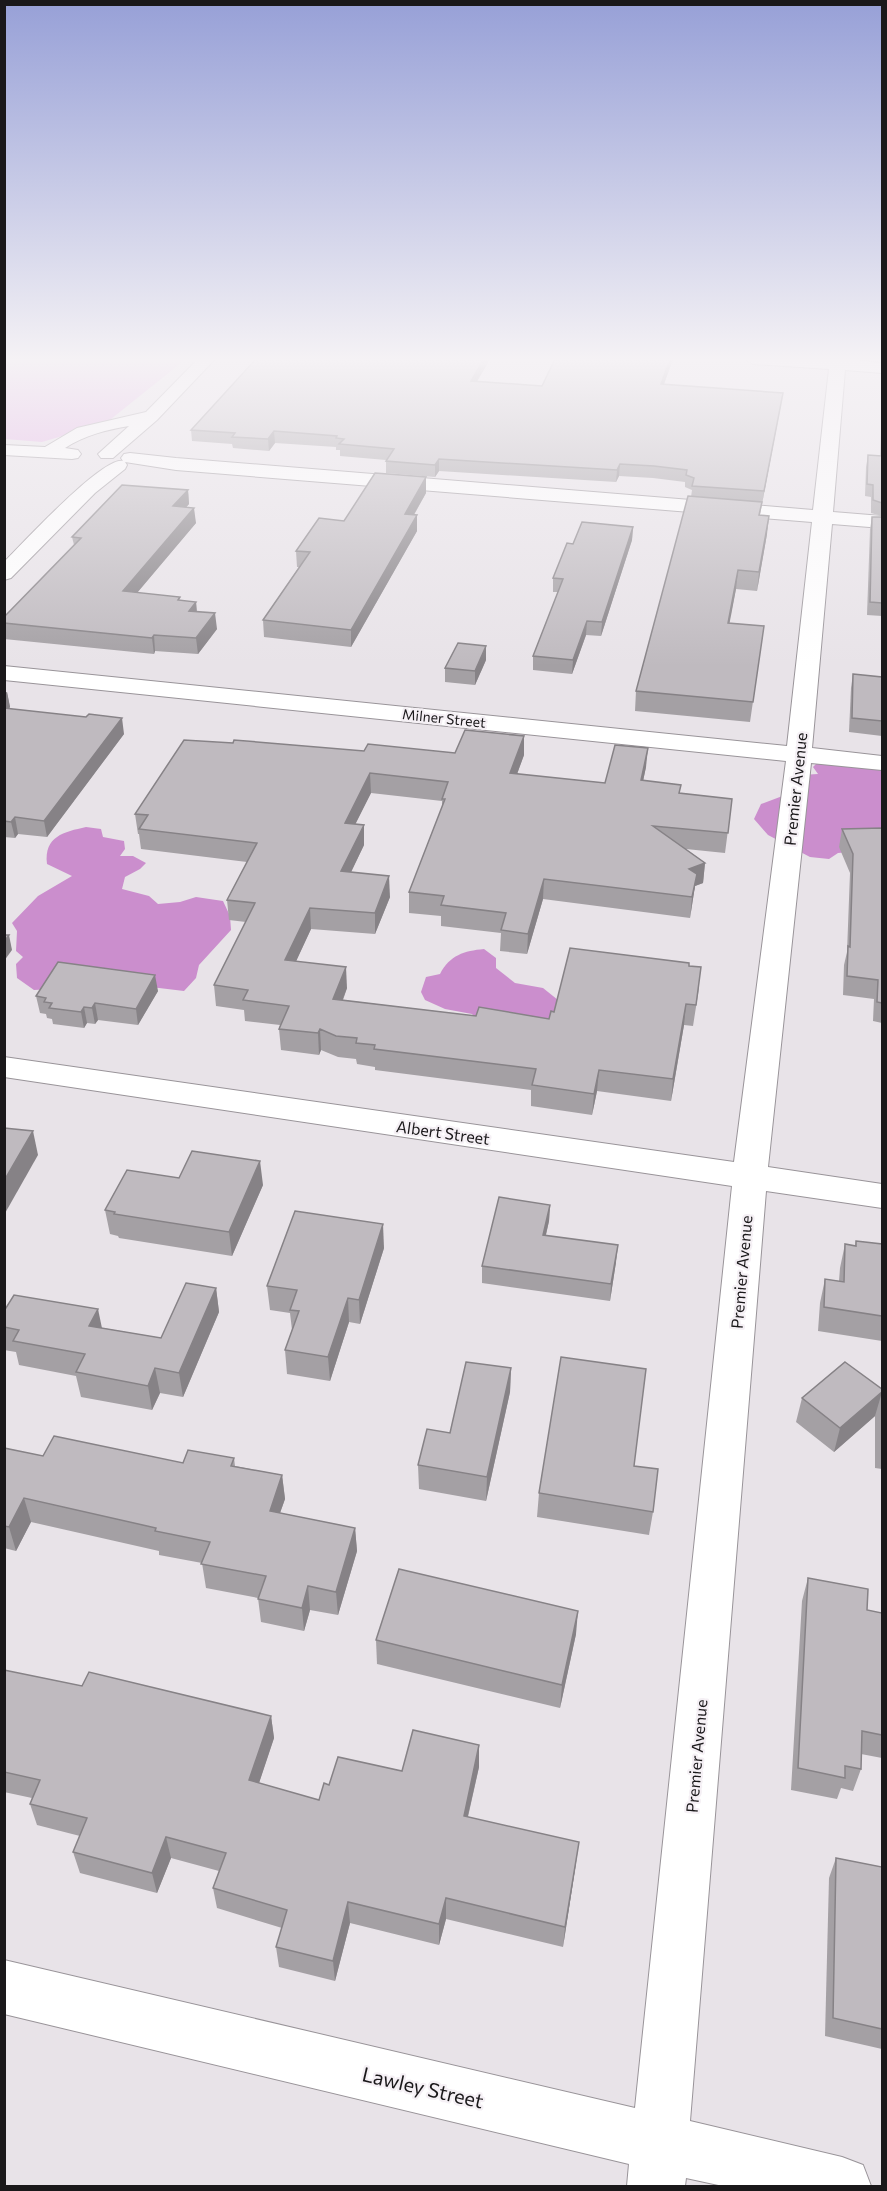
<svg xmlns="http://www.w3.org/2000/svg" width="887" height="2191" viewBox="0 0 887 2191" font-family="Commissioner,sans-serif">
  <rect width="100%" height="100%" fill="#e8e3e8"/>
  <polygon fill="#e3ace4" points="5,359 186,359 106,423 42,442 5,439"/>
  <g fill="#cb8ecd">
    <polygon points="833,762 867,769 882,769 882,842 863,851 838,853 829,859 810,857 768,835 754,819 761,804 801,789 801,775 818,774 813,767 817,763"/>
    <path d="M86 827 101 829 103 837 124 841 125 849 120 856H133L146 863 140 869 125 877 122 889 149 896 158 904 180 902 196 897 223 901 230 916 231 930 199 965 196 978 184 991 76 978 53 989 34 990 17 978 16 964 23 957 16 951 17 931 12 923 38 896 72 876 47 864C44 836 64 832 86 827Z"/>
    <path d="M484 949 496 958V968L515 983 543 988 578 1016 503 1049 472 1014 445 1009 425 1000 421 992 426 977 440 974C450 955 464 951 484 949Z"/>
  </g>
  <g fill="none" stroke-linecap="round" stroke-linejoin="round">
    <defs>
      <g id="street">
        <path d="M198 359H215L157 420 113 458H101L98 454 129 426C106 430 85 435 65 448L78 450 81 454 78 458 72 459 4 455V445L45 447 77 428 146 412Z"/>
        <path d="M745 359H846L882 363V373L845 370 833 512 882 516V528L832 524 812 748 882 756V770L811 763 768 1167 882 1184V1208L766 1191 690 2121 842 2157 863 2165 871 2186H723L686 2178 685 2186H627L629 2164 4 2014V1960L635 2108 732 1186 4 1077V1057L734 1162 786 761 4 680V666L787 746 812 522 176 470 125 462 127 465 125 469 95 493 11 578 4 580V562C22 544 103 456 123 461L121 458 124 454 130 453 176 458 813 510 829 369 753 364Z"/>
      </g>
    </defs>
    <use href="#street" stroke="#999499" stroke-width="2"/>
    <use href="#street" fill="#fff" fill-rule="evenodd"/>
  </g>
  <g fill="#a4a0a4">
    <polygon points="256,359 490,359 477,381 542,386 555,359 673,359 664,384 781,404 762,504 760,515 767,534 757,591 736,589 729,623 764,626 750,722 635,711 636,691 691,497 692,490 685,487 685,482 653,478 619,476 616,482 439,471 435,477 386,473 386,460 340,456 340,450 336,450 336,447 275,443 269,451 233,448 232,444 192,441 191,430"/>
    <polygon points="882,405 882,516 871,513 871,497 865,496 866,467 868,455 880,456"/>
    <polygon points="426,477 426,493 414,515 417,515 417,531 351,647 264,637 263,620 299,567 297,567 296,551 344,521"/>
    <polygon points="188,490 189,504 186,507 196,523 137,593 181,601 196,602 197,611 217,629 198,654 155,651 154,654 4,639 4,617 74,545 72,537"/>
    <polygon points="872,517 882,517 882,616 867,615 870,529"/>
    <polygon points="633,527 632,540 601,636 586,635 572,674 533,670 533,656 558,592 553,592 553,578 573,544"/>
    <polygon points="486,660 475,685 445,682 445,668"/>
    <polygon points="853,674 882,677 882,736 849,732 851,688"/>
    <polygon points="4,692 7,692 10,707 9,709 124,734 47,837 18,834 15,838 4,837"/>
    <polygon points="524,736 524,755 517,774 605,783 646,767 643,781 680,793 732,799 725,853 686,849 705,863 703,883 695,886 690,918 543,899 527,954 500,951 501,933 441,926 441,916 409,913 409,892 442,808 442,801 371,793 355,824 364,845 351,872 390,897 375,934 311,929 296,961 347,988 343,1000 476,1016 549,1019 554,1012 689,966 699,988 693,1026 684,1025 671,1101 597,1091 592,1115 531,1106 531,1090 375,1070 375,1067 357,1064 356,1059 338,1057 321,1050 319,1055 281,1050 279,1029 280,1025 245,1021 244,1010 216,1006 214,985 246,922 229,920 227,900 247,862 141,849 139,834 138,834 135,814 364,751 455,753"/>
    <polygon points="882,828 882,1023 873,1021 874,999 843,995 844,965 847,952 850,873 839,847 842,829"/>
    <polygon points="158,991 138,1025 98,1020 95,1024 87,1023 84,1028 53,1024 52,1019 47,1018 46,1014 40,1013 36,996"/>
    <polygon points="179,1178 263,1185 232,1256 119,1238 118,1236 110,1234 105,1210"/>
    <polygon points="550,1205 549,1221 546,1235 616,1262 610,1301 482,1283 482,1266"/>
    <polygon points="856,1241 882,1244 882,1341 818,1331 820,1303 825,1279 839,1281 840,1268 845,1244 855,1246"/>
    <polygon points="384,1248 360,1324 349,1322 330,1381 287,1374 285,1350 292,1330 290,1313 270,1310 267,1286"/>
    <polygon points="216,1288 219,1312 183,1397 160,1393 152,1410 81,1397 76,1376 19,1365 16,1352 4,1350 4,1311 161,1338"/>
    <polygon points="511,1368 510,1392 486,1501 419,1489 418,1465 450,1433"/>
    <polygon points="882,1383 882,1469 875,1468 875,1416 834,1452 796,1422 802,1398 881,1388"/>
    <polygon points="4,1448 43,1456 183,1463 234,1458 235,1466 282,1475 285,1499 280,1513 355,1528 357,1551 338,1615 310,1610 304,1631 261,1622 258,1598 206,1588 202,1563 159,1555 159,1551 31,1522 16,1551 4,1548"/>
    <polygon points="634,1466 653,1512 649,1535 537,1517 539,1493"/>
    <polygon points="808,1578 867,1610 882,1613 882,1758 861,1754 861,1769 853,1791 841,1788 837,1799 791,1790 802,1601"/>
    <polygon points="576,1634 560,1708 377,1664 376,1640"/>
    <polygon points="4,1670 82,1686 271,1716 274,1738 259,1783 319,1800 329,1785 402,1771 479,1767 468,1817 576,1863 563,1947 446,1919 439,1945 350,1923 335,1981 279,1967 276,1947 282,1928 217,1908 213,1888 219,1871 171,1858 157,1893 80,1873 73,1852 80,1836 37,1825 30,1804 32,1798 4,1792"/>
    <polygon points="836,1858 882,1867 882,2049 825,2036 829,1878"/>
  </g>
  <g fill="#868286">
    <polygon points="484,359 490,359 471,392 471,381"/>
    <polygon points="670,359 673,359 660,395 661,384"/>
    <polygon points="783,393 781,404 762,504 764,491"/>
    <polygon points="274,431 275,443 269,451 268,439"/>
    <polygon points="439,459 439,471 435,477 435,465"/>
    <polygon points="620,464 619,476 616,482 617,470"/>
    <polygon points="426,477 426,493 405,530 405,514"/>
    <polygon points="188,490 189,504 174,521 173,506"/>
    <polygon points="194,508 196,523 125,607 123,591"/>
    <polygon points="417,515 417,531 351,647 351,630"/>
    <polygon points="769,516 767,534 757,591 759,572"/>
    <polygon points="633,527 632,540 601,636 602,622"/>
    <polygon points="738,570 736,589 726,642 728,623"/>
    <polygon points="196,602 197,618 189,611"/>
    <polygon points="215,613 217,629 198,654 196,638"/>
    <polygon points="587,621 586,635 572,674 573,660"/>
    <polygon points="154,635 155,651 154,654 152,638"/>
    <polygon points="486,646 486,660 475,685 475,671"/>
    <polygon points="7,692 10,707 4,714 4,695"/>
    <polygon points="122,718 124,734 47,837 44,821"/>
    <polygon points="524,736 524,755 510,793 510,773"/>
    <polygon points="648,748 646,767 639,800 641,780"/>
    <polygon points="370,773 371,793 346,843 345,823"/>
    <polygon points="15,817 18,834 15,838 11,822"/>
    <polygon points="364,825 364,845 342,891 341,871"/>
    <polygon points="705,863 703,883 695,886 690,918 692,897 689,869"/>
    <polygon points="389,876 390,897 375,934 375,913"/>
    <polygon points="544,879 543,899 527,954 528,934"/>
    <polygon points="310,908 311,929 287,981 285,960"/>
    <polygon points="9,935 12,950 4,961 4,942"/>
    <polygon points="346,967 347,988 335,1020 333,999"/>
    <polygon points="155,975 158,991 138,1025 136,1009"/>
    <polygon points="95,1003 98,1020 95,1024 92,1008"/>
    <polygon points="686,1004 684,1025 671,1101 673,1079"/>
    <polygon points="84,1007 87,1023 84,1028 81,1012"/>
    <polygon points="320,1029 321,1050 319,1055 318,1033"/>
    <polygon points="599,1070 597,1091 592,1115 594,1094"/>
    <polygon points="33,1131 38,1155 4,1215 4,1181"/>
    <polygon points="260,1161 263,1185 232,1256 229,1232"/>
    <polygon points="550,1205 549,1221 542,1251 543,1235"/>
    <polygon points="383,1224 384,1248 360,1324 359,1300"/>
    <polygon points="618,1245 616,1262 610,1301 611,1284"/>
    <polygon points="216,1288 219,1312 183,1397 179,1373"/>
    <polygon points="348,1298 349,1322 330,1381 328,1357"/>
    <polygon points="98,1309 103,1333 89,1326"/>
    <polygon points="155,1368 160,1393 152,1410 148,1386"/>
    <polygon points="511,1368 510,1392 486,1501 487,1477"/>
    <polygon points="882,1392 875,1416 834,1452 840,1428"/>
    <polygon points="282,1475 285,1499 272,1535 270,1511"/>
    <polygon points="24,1498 31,1522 16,1551 9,1527"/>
    <polygon points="355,1528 357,1551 338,1615 336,1592"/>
    <polygon points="308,1586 310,1610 304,1631 302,1608"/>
    <polygon points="578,1611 576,1634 560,1708 562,1685"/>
    <polygon points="271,1716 274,1738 253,1801 249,1780"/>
    <polygon points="479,1745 479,1767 463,1837 464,1816"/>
    <polygon points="166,1837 171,1858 157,1893 152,1873"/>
    <polygon points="579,1842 576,1863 563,1947 565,1927"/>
    <polygon points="446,1898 446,1919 439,1945 439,1924"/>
    <polygon points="348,1902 350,1923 335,1981 333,1961"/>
  </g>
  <g fill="#bfbabf" stroke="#868286" stroke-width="1.5">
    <polygon points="256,359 484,359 471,381 542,386 555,359 670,359 661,384 783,393 764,491 692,486 694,478 686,475 687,470 654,466 620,464 617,470 439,459 435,465 386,461 394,449 339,444 344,439 336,438 337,436 274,431 268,439 232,437 235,433 191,430"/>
    <polygon points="882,444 882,503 873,500 873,485 867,484 868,455 882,456"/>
    <polygon points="375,473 426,477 405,514 417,515 351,630 263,620 310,552 296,551 319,518 344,521"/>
    <polygon points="122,485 188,490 173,506 194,508 123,591 180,597 178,600 196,602 189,611 215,613 196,638 154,635 152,638 4,623 4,617 81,538 72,537"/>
    <polygon points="688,496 762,502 759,515 769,516 759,572 738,570 728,623 764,626 753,702 636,691"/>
    <polygon points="872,517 882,517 882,603 870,602"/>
    <polygon points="582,522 633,527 602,622 587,621 573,660 533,656 563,579 553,578 567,543 573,544"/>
    <polygon points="458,643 486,646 475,671 445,668"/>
    <polygon points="853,674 882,677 882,721 852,718"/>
    <polygon points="4,708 86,717 89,714 122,718 44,821 15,817 11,822 4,821"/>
    <polygon points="465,730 524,736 510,773 605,783 615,745 648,748 641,780 681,785 679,793 732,799 728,833 653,826 705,863 689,869 697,874 692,897 544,879 528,934 501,930 506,913 441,905 444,896 409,892 445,799 442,799 448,782 370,773 345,823 364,825 341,871 389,876 375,913 310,908 285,960 346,967 333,999 476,1016 479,1007 549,1019 551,1011 554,1012 570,948 689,963 689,966 701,967 696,1005 686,1004 673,1079 599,1070 594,1094 532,1085 536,1069 374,1049 375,1045 356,1043 357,1038 336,1036 320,1029 318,1033 279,1029 289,1006 243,1000 248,990 214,985 255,903 227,900 257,843 139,829 148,815 135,814 184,740 233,743 234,740 364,751 368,744 455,753"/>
    <polygon points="882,828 882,1003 877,1002 878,980 847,976 848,946 850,947 853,854 842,829"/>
    <polygon points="4,935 9,935 4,942"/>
    <polygon points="58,962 155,975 136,1009 95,1003 92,1008 84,1007 81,1012 49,1008 52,1003 44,1002 46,998 36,996"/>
    <polygon points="4,1128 33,1131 4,1181"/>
    <polygon points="192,1151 260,1161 229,1232 114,1214 115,1212 105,1210 127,1170 179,1178"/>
    <polygon points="499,1197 550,1205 543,1235 618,1245 611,1284 482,1266"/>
    <polygon points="295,1211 383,1224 359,1300 348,1298 328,1357 285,1350 299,1311 290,1310 297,1290 267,1286"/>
    <polygon points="856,1241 882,1244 882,1316 824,1307 825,1279 844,1282 845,1244 856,1246"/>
    <polygon points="186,1283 216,1288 179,1373 155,1368 148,1386 76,1372 85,1354 13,1341 19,1330 4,1327 4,1311 14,1295 98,1309 89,1326 161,1338"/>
    <polygon points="561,1357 646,1369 634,1466 658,1469 653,1512 539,1493"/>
    <polygon points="466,1362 511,1368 487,1477 418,1465 427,1429 450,1433"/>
    <polygon points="845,1362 882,1389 882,1383 882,1444 882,1392 840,1428 802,1398"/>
    <polygon points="54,1436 183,1463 188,1450 234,1458 231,1466 282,1475 270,1511 355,1528 336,1592 308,1586 302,1608 258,1599 266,1576 201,1564 210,1542 155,1531 156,1528 24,1498 9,1527 4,1526 4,1448 43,1456"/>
    <polygon points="399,1569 578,1611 562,1685 376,1640"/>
    <polygon points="808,1578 868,1589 867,1610 882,1613 882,1735 862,1731 861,1769 845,1766 845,1778 798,1768"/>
    <polygon points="4,1670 82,1686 89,1672 271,1716 249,1780 319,1800 324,1783 329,1785 338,1757 402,1771 413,1730 479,1745 464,1816 579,1842 565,1927 446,1898 439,1924 348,1902 333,1961 276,1947 287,1910 213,1888 226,1853 166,1837 152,1873 73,1852 87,1818 30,1804 40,1780 4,1772"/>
    <polygon points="836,1858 882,1867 882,2029 833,2018"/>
  </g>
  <linearGradient id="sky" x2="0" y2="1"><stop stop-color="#97a0d7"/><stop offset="0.54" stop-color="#f5f2f5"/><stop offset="1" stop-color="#f5f2f5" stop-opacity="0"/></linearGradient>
  <rect width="887" height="666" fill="url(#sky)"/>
  <g text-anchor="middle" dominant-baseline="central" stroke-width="4.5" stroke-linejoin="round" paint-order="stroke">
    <g font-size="14" fill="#1a181a" stroke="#f5f0f5">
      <text transform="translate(444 718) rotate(6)">Milner Street</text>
    </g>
    <g font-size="16" fill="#1a181a" stroke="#f5f0f5">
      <text transform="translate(795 789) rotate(-84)">Premier Avenue</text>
      <text transform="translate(443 1132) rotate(8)">Albert Street</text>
      <text transform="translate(741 1272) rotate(-85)">Premier Avenue</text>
      <text transform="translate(696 1756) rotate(-85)">Premier Avenue</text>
    </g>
    <g font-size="20" fill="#1a181a" stroke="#f5f0f5">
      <text transform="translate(423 2087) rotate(13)">Lawley Street</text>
    </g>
  </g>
  <rect width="887" height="2191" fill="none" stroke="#1a181a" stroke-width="12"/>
</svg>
